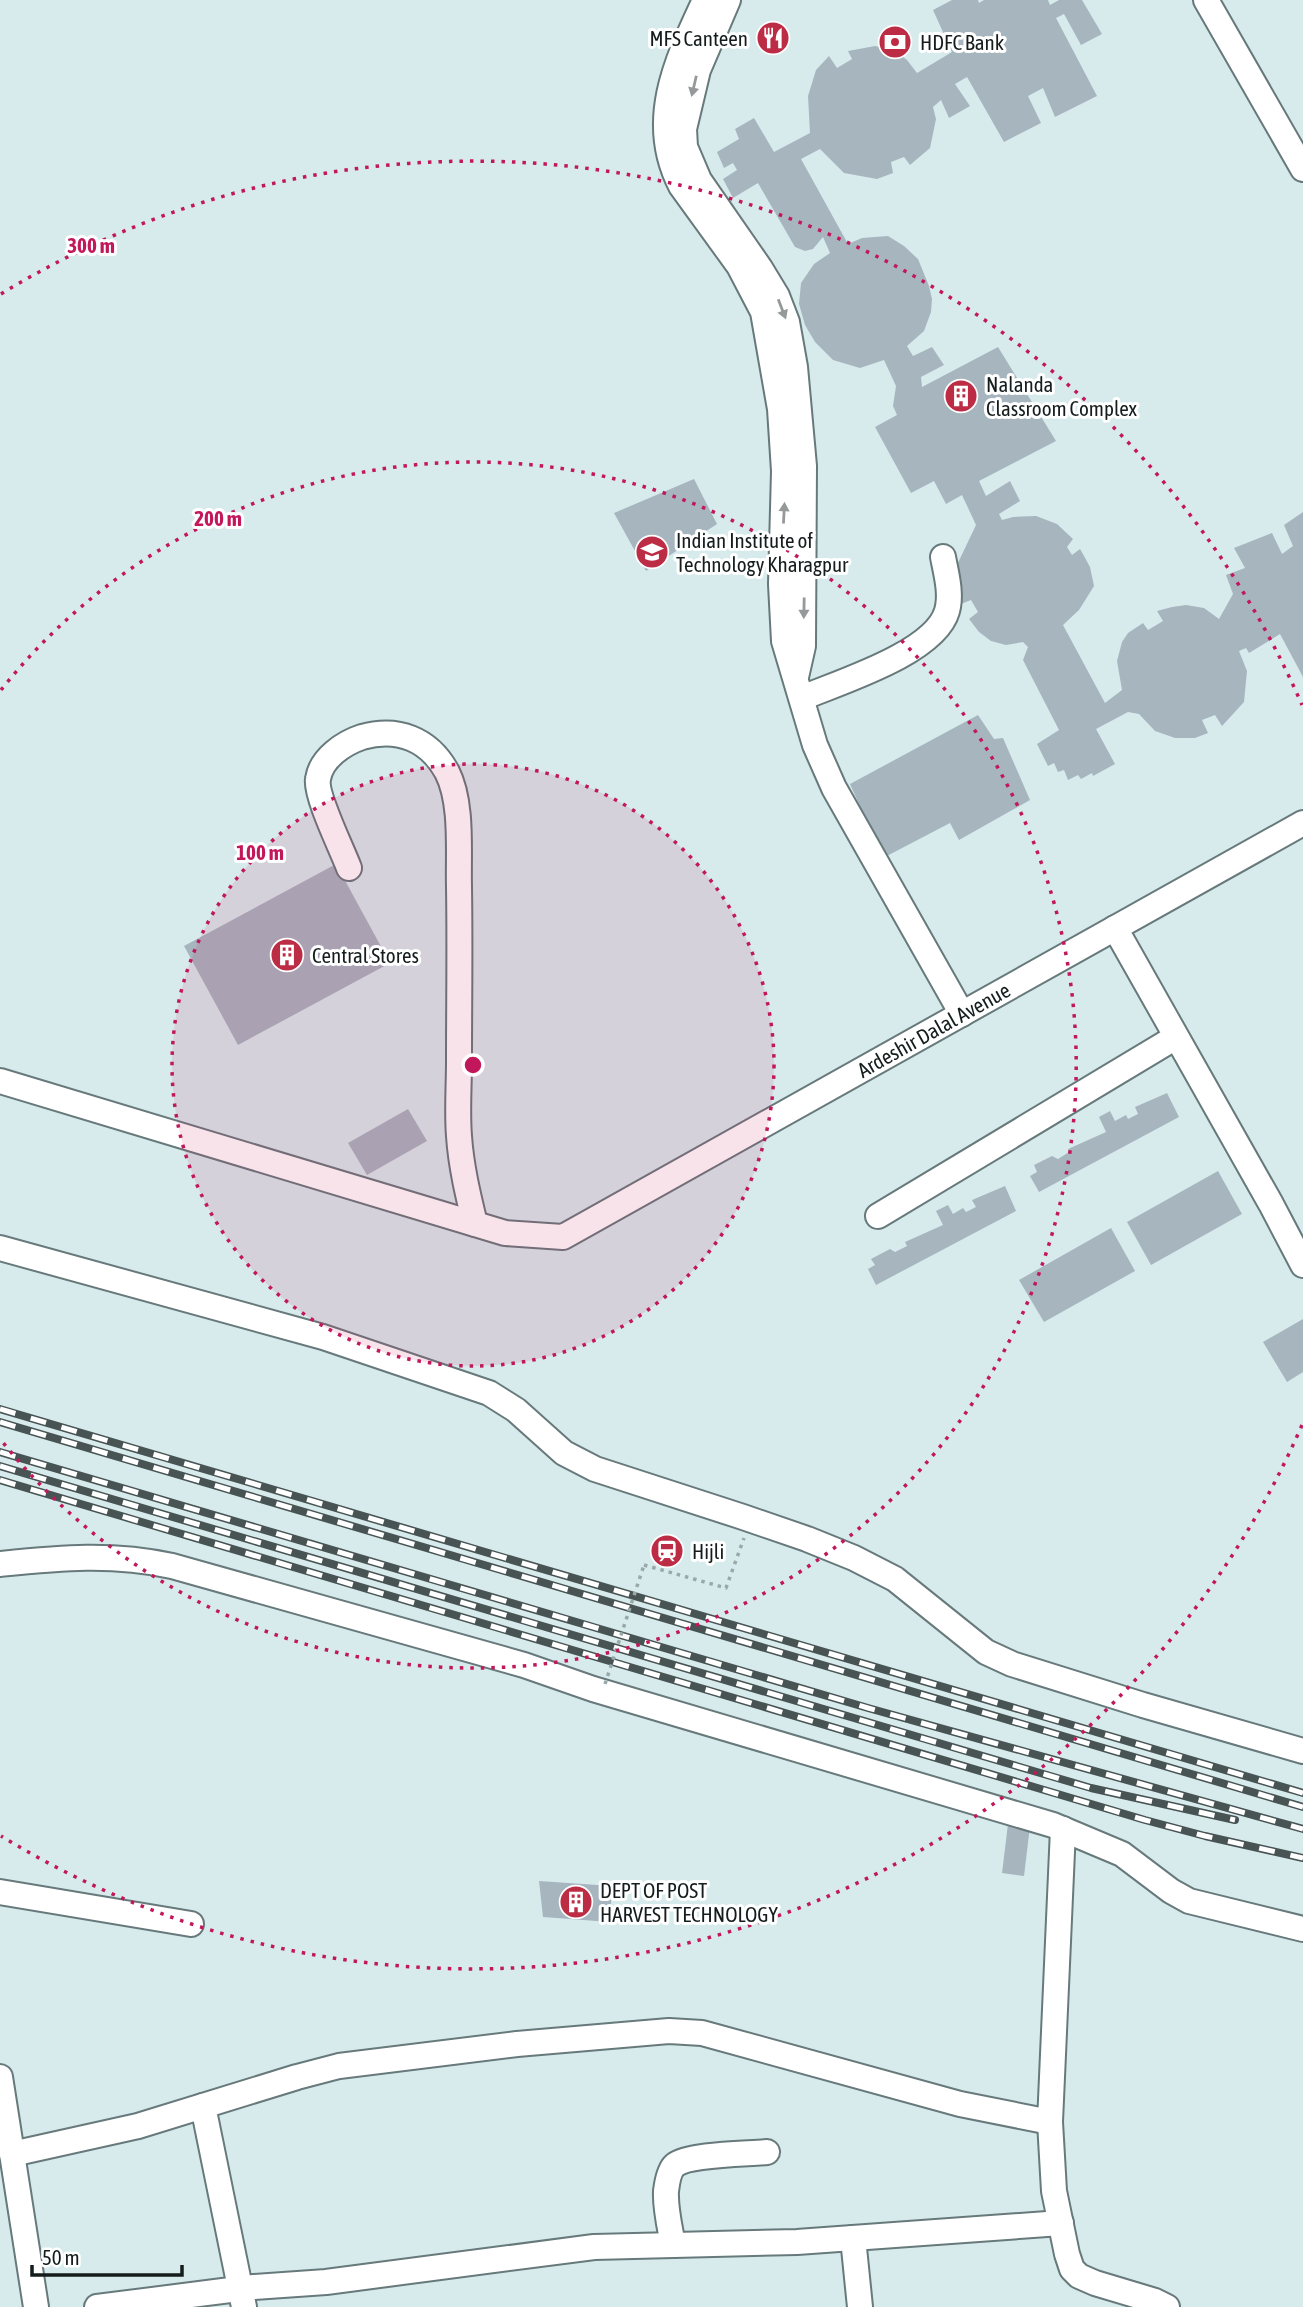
<svg xmlns="http://www.w3.org/2000/svg" width="1303" height="2307" viewBox="0 0 1303 2307" font-family="'Asap Condensed',sans-serif">
  <rect width="100%" height="100%" fill="#d7ebed"/>
  <g fill="#a7b5bf">
    <polygon points="952,0 978,0 979,3 984,0 1048,0 1050,5 1059,0 1082,0 1102,34 1081,45 1064,14 1056,18 1097,96 1055,117 1043,88 1028,96 1041,123 1004,142 967,77 955,84 970,106 949,118 941,100 933,107 936,119 930,148 910,165 904,157 891,162 893,173 877,179 844,173 820,149 801,159 848,244 862,238 888,236 904,246 918,259 929,286 932,299 931,312 924,331 907,346 913,356 932,347 944,365 921,377 922,387 998,347 1056,441 979,481 986,496 1010,481 1020,501 999,514 1002,520 1013,517 1036,516 1057,524 1073,539 1067,547 1072,555 1080,549 1084,556 1090,567 1094,586 1079,610 1063,625 1105,703 1122,690 1117,661 1122,642 1128,633 1143,623 1148,630 1163,621 1157,611 1172,607 1186,605 1204,608 1219,619 1233,594 1226,575 1245,568 1234,548 1272,533 1282,554 1293,546 1284,525 1303,512 1303,677 1280,634 1249,653 1246,648 1239,651 1247,671 1244,702 1222,726 1215,715 1202,720 1208,733 1195,738 1175,738 1155,731 1139,714 1128,712 1096,729 1115,764 1093,776 1092,773 1081,779 1078,775 1068,780 1064,770 1058,772 1054,763 1048,766 1037,744 1059,730 1023,660 1028,647 1023,642 1006,645 991,641 979,632 969,619 978,612 971,600 961,604 955,584 956,567 976,525 962,495 946,504 934,481 911,493 875,427 897,415 893,406 896,386 884,360 860,368 833,360 815,342 805,325 799,304 801,283 814,264 830,253 823,237 813,249 805,251 795,247 758,183 733,198 723,179 737,170 733,163 724,168 717,152 739,139 735,129 754,118 774,152 810,133 808,96 816,70 829,56 837,68 852,59 848,51 875,46 894,50 907,60 917,73 952,52 933,10"/>
    <polygon points="694,479 717,524 646,571 614,513"/>
    <polygon points="978,715 994,739 1003,738 1030,800 959,840 950,823 883,858 850,784"/>
    <polygon points="336,864 390,963 238,1045 184,946"/>
    <polygon points="1167,1093 1179,1117 1039,1192 1030,1176 1037,1172 1034,1165 1052,1156 1058,1159 1069,1152 1068,1149 1106,1132 1099,1117 1110,1111 1115,1121 1126,1115 1128,1119 1138,1114 1135,1107"/>
    <polygon points="408,1109 427,1141 367,1175 348,1143"/>
    <polygon points="1218,1171 1242,1214 1151,1265 1127,1222"/>
    <polygon points="1005,1186 1016,1211 876,1285 868,1269 875,1265 871,1259 890,1249 895,1252 907,1246 905,1242 943,1225 936,1211 948,1205 953,1214 963,1208 966,1212 976,1207 972,1200"/>
    <polygon points="1111,1228 1135,1271 1044,1322 1019,1280"/>
    <polygon points="1303,1319 1303,1372 1287,1382 1263,1342"/>
    <polygon points="1008,1824 1030,1826 1024,1876 1002,1873"/>
    <polygon points="539,1881 612,1886 610,1922 543,1917"/>
  </g>
  <g fill="none" stroke-linecap="round" stroke-linejoin="round">
    <defs>
      <g id="minor">
        <path d="M705 0C677 60 647 121 681 186L739 266 763 312 780 409 784 471 781 584 784 641 815 745 834 788 962 1014"/>
        <polyline points="728,0 698,70 684,129 685,147 699,180 760,268 777,296 787,322 795,367 804,466 803,646 796,677"/>
        <polyline points="1206,0 1303,169"/>
        <path d="M802 698C840 682 935 653 947 611 952 594 946 573 943 557"/>
        <path d="M349 868C342 849 315 795 318 779 321 758 344 743 362 737 398 727 429 739 447 772 463 803 458 853 459 887 460 945 459 1003 459 1062 459 1086 457 1111 459 1136 461 1166 468 1195 475 1224"/>
        <polyline points="1115,928 1271,1204 1303,1265"/>
        <path id="s1" d="M0 1081 505 1233 563 1237 1303 823"/>
        <polyline points="878,1216 1176,1037"/>
        <polyline points="0,1248 323,1337 489,1393 516,1410 564,1453 595,1469 743,1517 807,1539 854,1558 895,1579 986,1652 1012,1664 1143,1705 1303,1751"/>
        <path d="M0 1564C61 1558 111 1553 172 1566L524 1665 593 1689 1053 1825 1122 1854 1171 1891 1189 1901 1303 1929"/>
        <polyline points="1063,1829 1050,2122 1054,2191 1067,2254 1072,2269 1079,2276 1095,2283 1155,2301 1167,2307"/>
        <polyline points="0,1892 191,1924"/>
        <polyline points="0,2077 36,2307"/>
        <polyline points="203,2106 244,2307"/>
        <polyline points="12,2154 138,2126 297,2077 339,2066 517,2044 669,2031 702,2033 960,2104 1050,2122"/>
        <polyline points="853,2238 860,2307"/>
        <path d="M673 2245C670 2228 665 2208 666 2191 667 2183 669 2170 675 2165 689 2154 747 2154 767 2152"/>
        <polyline points="97,2307 254,2287 326,2282 594,2247 797,2242 1061,2223"/>
      </g>
    </defs>
    <use href="#minor" stroke="#67797b" stroke-width="28"/>
    <polyline stroke="#98a9aa" stroke-width="3.5" stroke-dasharray="3.5 5" stroke-linecap="butt" points="644,1565 726,1588 744,1538"/>
    <use href="#minor" stroke="#fff" stroke-width="24"/>
    <defs>
      <g id="rail">
        <polyline points="0,1409 1303,1793"/>
        <polyline points="0,1422 1303,1807"/>
        <polyline points="0,1452 868,1708 1303,1829"/>
        <polyline points="0,1466 1047,1775 1091,1788 1235,1820"/>
        <polyline points="0,1480 1145,1820 1205,1836 1303,1858"/>
      </g>
    </defs>
    <use href="#rail" stroke="#485354" stroke-width="8"/>
    <use href="#rail" stroke="#fff" stroke-width="5" stroke-dasharray="16" stroke-linecap="butt"/>
    <polyline stroke="#98a9aa" stroke-width="3.5" stroke-dasharray="3.5 5" stroke-linecap="butt" points="605,1684 644,1565"/>
  </g>
  <defs><path id="oneway-solid" d="M-6-.8H1V-3.2L6.5 0L1 3.2V.8H-6Z" transform="scale(1.75)"/></defs>
  <g fill="#959999">
    <use href="#oneway-solid" transform="translate(694 86) rotate(103)"/>
    <use href="#oneway-solid" transform="translate(782 309) rotate(69)"/>
    <use href="#oneway-solid" transform="translate(784 513) rotate(-87)"/>
    <use href="#oneway-solid" transform="translate(804 608) rotate(91)"/>
  </g>
  <circle cx="473" cy="1065" r="301" fill="#c2185b" fill-opacity=".12"/>
  <g fill="none" stroke="#c2185b" stroke-width="3.5" stroke-dasharray="3.5 7">
    <circle cx="473" cy="1065" r="301"/>
    <path d="M1 690A603 603 0 1 1 1 1440"/>
    <path d="M1302 1425A904 904 0 0 1 1 1836M1 294A904 904 0 0 1 1302 705"/>
  </g>
  <defs>
    <symbol id="restaurant-disc" viewBox="-11 -11 22 22"><circle r="9.5" fill="#bd2c45" stroke="#fff"/><path d="M-5-6h1v4h1v-4h1v4h1v-4h1v5L-1.5 .5V6h-2V.5L-5-1ZM5-6V6H3V1.5H1.5Q1.5-4 5-6Z" fill="#fff"/></symbol>
    <symbol id="bank-disc" viewBox="-11 -11 22 22"><circle r="9.5" fill="#bd2c45" stroke="#fff"/><path d="M-6-4H6V4H-6ZM0-2.3a2.3 2.3 0 1 0 0 4.6a2.3 2.3 0 1 0 0-4.6Z" fill="#fff"/></symbol>
    <symbol id="building-disc" viewBox="-11 -11 22 22"><circle r="9.5" fill="#bd2c45" stroke="#fff"/><path d="M-4-6H4V6H1V3H-1V6H-4ZM-2.5-4.3h1.7v1.8h-1.7ZM.8-4.3h1.7v1.8H.8ZM-2.5-1h1.7V.8h-1.7ZM.8-1h1.7V.8H.8Z" fill="#fff"/></symbol>
    <symbol id="university-disc" viewBox="-11 -11 22 22"><circle r="9.5" fill="#bd2c45" stroke="#fff"/><path d="M0-5L7-2L0 1L-7-2ZM-4 1L0 2.5L4 1V4Q0 6-4 4Z" fill="#fff"/></symbol>
    <symbol id="station-disc" viewBox="-11 -11 22 22"><circle r="9.5" fill="#bd2c45" stroke="#fff"/><path d="M-3-6H3Q5-6 5-4V2Q5 4 3 4L4.5 6H3L1.5 4h-3L-3 6H-4.5L-3 4Q-5 4-5 2V-4Q-5-6-3-6ZM-3.5-4v3h7v-3ZM-3.5 1v1.5H-2V1ZM2 1v1.5H3.5V1Z" fill="#fff"/></symbol>
  </defs>
  <g fill-rule="evenodd">
    <use href="#restaurant-disc" x="754" y="19" width="38" height="38"/>
    <use href="#bank-disc" x="876" y="23" width="38" height="38"/>
    <use href="#building-disc" x="942" y="377" width="38" height="38"/>
    <use href="#university-disc" x="633" y="533" width="38" height="38"/>
    <use href="#building-disc" x="268" y="936" width="38" height="38"/>
    <use href="#station-disc" x="648" y="1532" width="38" height="38"/>
    <use href="#building-disc" x="557" y="1883" width="38" height="38"/>
  </g>
  <g text-anchor="middle" dominant-baseline="central" stroke-width="6" stroke-linejoin="round" paint-order="stroke">
    <g font-size="21" fill="#141c1c" stroke="#fff" text-anchor="start">
      <text x="748" y="38" text-anchor="end">MFS Canteen</text>
      <text x="920" y="42">HDFC Bank</text>
      <text x="986" y="384">Nalanda<tspan x="986" dy="24">Classroom Complex</tspan></text>
      <text x="676" y="540">Indian Institute of<tspan x="676" dy="24">Technology Kharagpur</tspan></text>
      <text x="312" y="955">Central Stores</text>
      <text x="692" y="1551">Hijli</text>
      <text x="600" y="1890">DEPT OF POST<tspan x="600" dy="24">HARVEST TECHNOLOGY</tspan></text>
    </g>
    <g font-size="21" fill="#141c1c" stroke="#fff">
      <text stroke="none"><textPath href="#s1" startOffset="1010">Ardeshir Dalal Avenue</textPath></text>
    </g>
  </g>
  <circle cx="473" cy="1065" r="10" fill="#c2185b" stroke="#fff" stroke-width="3.5"/>
  <g font-size="21" text-anchor="middle" font-weight="bold" fill="#c2185b" stroke="#fff" stroke-width="6" stroke-linejoin="round" paint-order="stroke">
    <text x="91" y="253">300 m</text>
    <text x="218" y="526">200 m</text>
    <text x="260" y="860">100 m</text>
  </g>
  <path d="M32 2265v10h150v-10" fill="none" stroke="#141c1c" stroke-width="3.5"/>
  <text x="42" y="2265" font-size="21" fill="#141c1c" stroke="#ffffff" stroke-width="5" paint-order="stroke">50 m</text>
</svg>
